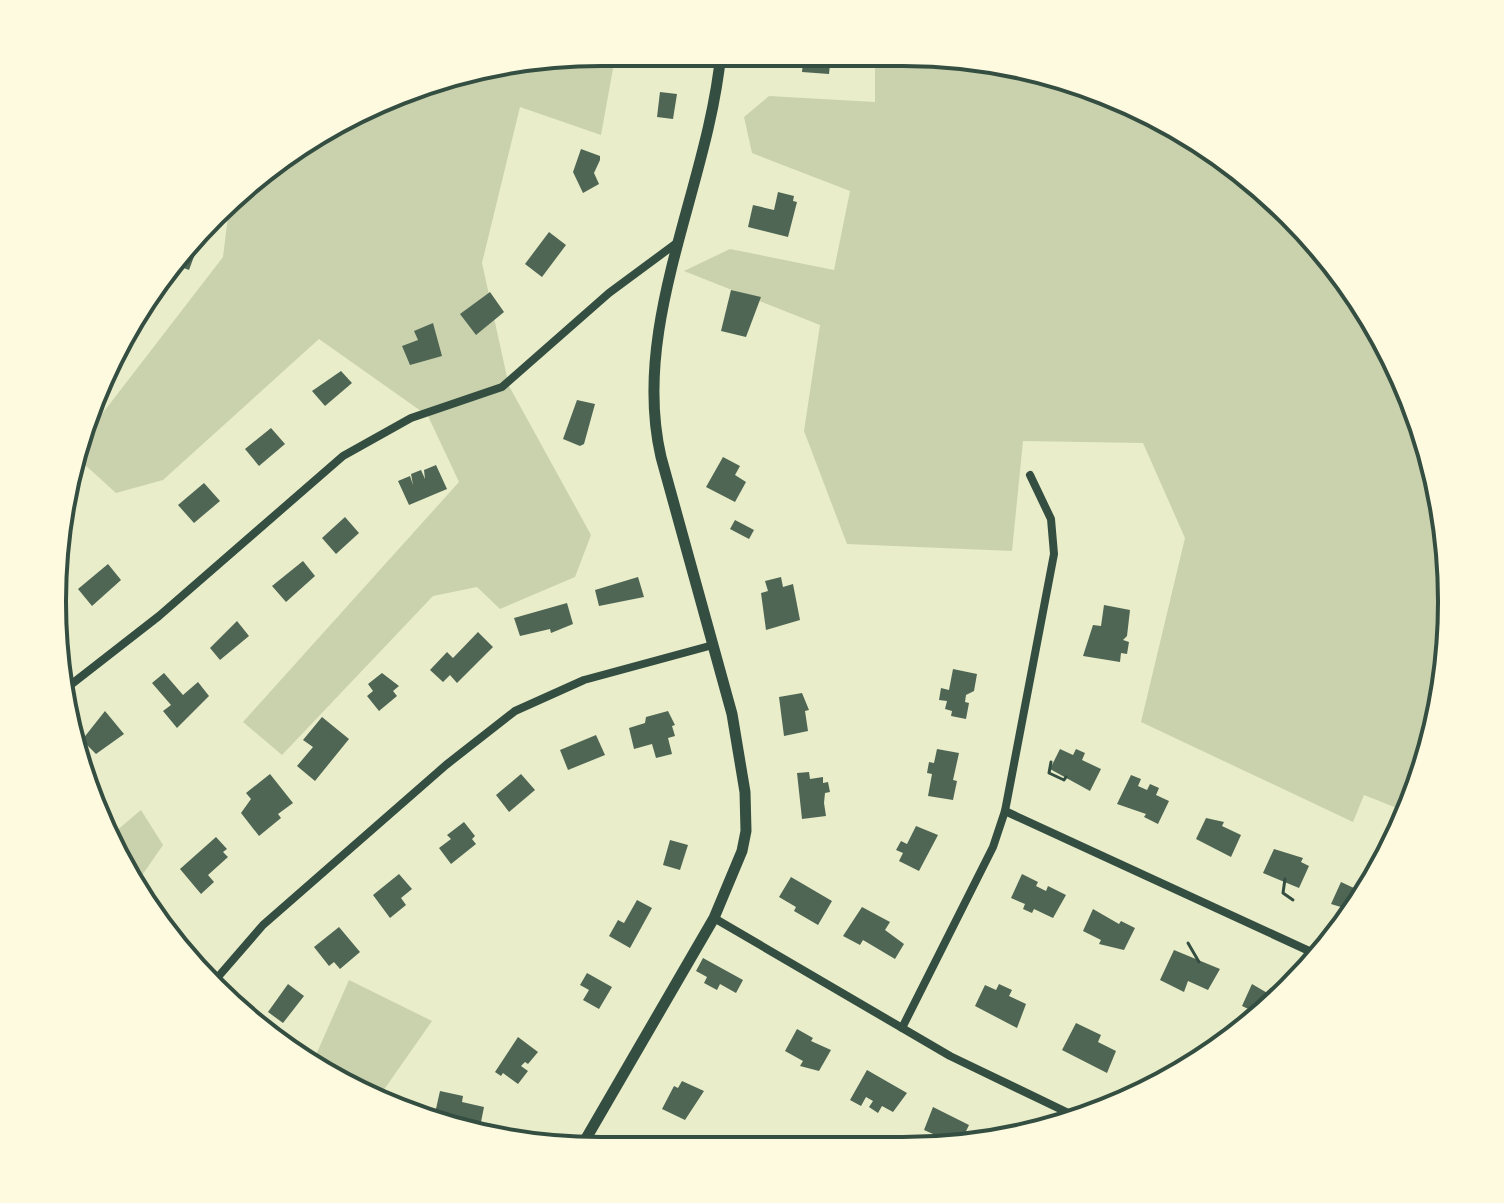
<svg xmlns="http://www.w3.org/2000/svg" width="1504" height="1203" viewBox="0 0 1504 1203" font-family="Manrope,sans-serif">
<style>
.green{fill:#cad2ad}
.building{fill:#4f6655}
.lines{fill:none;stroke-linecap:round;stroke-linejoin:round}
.path{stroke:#344e41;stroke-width:3}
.minor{stroke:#344e41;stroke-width:8}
.tertiary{stroke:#344e41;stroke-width:11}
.rim{fill:none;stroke:#344e41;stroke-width:4}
</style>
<rect width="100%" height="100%" fill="#e9edc9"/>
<g class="green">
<polygon points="601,52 616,52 601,135 520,107 482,263 509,386 591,535 575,577 500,609 477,587 433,596 282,755 243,722 459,482 428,416 319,339 163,480 116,493 73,454 75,449 223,257 230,200 327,125 460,71"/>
<polygon points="875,53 938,53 1080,81 1178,126 1264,188 1379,327 1423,425 1447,530 1451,638 1433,744 1407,812 1364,795 1353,822 1141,722 1185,538 1143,443 1023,441 1012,551 847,544 804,431 820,325 684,271 730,249 834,270 850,191 752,153 744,117 769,96 875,102"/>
<polygon points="141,810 163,845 134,887 109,837"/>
<polygon points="349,980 432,1021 376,1101 312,1064"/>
</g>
<g class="building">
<polygon points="804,53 831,55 829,74 802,72"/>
<polygon points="660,92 677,94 673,119 657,117"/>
<polygon points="581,149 600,156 600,160 594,173 599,184 583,193 573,172"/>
<polygon points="778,192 794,196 793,201 797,202 788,237 748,227 753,205 774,210"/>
<polygon points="549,232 566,245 542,277 525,264"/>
<polygon points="198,233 202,235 189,270 173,264"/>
<polygon points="731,290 761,297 746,337 721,331"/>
<polygon points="490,292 504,312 476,335 460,314"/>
<polygon points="433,323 442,356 410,365 402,346 418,340 414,331"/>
<polygon points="341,371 352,383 325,406 312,391"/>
<polygon points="577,400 595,404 584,444 580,446 563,439"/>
<polygon points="271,428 285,444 259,466 245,449"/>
<polygon points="723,457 740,466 735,475 746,482 735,502 706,487"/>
<polygon points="436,465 447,489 409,505 398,481 410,476 413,485 411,474 421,470 425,479 424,470"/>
<polygon points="204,483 220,501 194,523 178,505"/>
<polygon points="345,517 359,533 336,554 322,538"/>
<polygon points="735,520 754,530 749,539 730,529"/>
<polygon points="303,561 315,576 286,602 272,586"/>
<polygon points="108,564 121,580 92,606 78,589"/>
<polygon points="638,577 644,597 599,606 595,590"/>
<polygon points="781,577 783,587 793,584 800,620 766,630 761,593 768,591 765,581"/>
<polygon points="567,603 573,624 551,633 550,629 520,636 514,618"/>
<polygon points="1104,605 1130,610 1127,636 1123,640 1129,642 1127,654 1121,653 1120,662 1083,656 1093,625 1101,626"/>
<polygon points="237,621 249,636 220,660 210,648"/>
<polygon points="478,632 493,647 457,683 450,675 443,682 430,670 447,652 453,658"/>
<polygon points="953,669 977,674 974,691 966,695 965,702 969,703 966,719 951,716 952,711 945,709 947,701 939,700 941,688 949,690"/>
<polygon points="164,673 183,695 198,682 209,696 177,728 163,711 171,705 152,683"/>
<polygon points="382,673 399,686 393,691 397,696 379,711 367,696 373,691 368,684"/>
<polygon points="802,693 809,710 805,711 808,731 784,736 779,697"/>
<polygon points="105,711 124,734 96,754 82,740"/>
<polygon points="668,711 675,725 672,726 675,736 668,738 672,754 656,758 652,744 634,749 629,728 645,723 646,717"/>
<polygon points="322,717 349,739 315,781 297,766 313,747 303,740"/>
<polygon points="596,735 605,755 568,770 560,750"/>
<polygon points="937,749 959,753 953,780 957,781 953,800 928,796 932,774 927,773 929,762 934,763"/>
<polygon points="1060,749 1073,755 1076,749 1085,753 1082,760 1101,769 1090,791 1050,769"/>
<polygon points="809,772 810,779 823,777 823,783 828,782 830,792 825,793 824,803 826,816 802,819 797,773"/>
<polygon points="270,774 293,803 278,814 281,818 259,836 241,813 251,799 246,793"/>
<polygon points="521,774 535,790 509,812 496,795"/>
<polygon points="1131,775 1141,779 1138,786 1147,790 1150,784 1159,788 1156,795 1169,801 1158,824 1144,817 1146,814 1117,804"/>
<polygon points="1206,818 1224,822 1222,826 1241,835 1231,857 1196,839"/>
<polygon points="464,822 475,836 472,839 476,844 451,864 439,848 451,839 447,835"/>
<polygon points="916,826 938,835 919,871 899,861 903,853 896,850 901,841 907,844"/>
<polygon points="216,837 227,849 223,852 228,857 208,875 214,882 201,894 180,869"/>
<polygon points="670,840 688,845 680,870 663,865"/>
<polygon points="1274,849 1303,858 1301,862 1309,866 1299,888 1263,873"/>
<polygon points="399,874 412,889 401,898 406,905 390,918 373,895"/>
<polygon points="1022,874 1038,882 1036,886 1046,891 1048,886 1066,895 1053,918 1034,909 1032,913 1023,909 1025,904 1011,898"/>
<polygon points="791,877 832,901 818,925 794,911 796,907 779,897"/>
<polygon points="1341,882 1356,889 1358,884 1367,889 1354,911 1331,904"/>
<polygon points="637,900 652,908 630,948 609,936 618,920 624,923"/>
<polygon points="862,907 890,922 885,930 904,944 895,959 863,940 860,945 843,936"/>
<polygon points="154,908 170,919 164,929 151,912"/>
<polygon points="1093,909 1119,924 1121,921 1135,928 1124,950 1099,944 1101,940 1083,931"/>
<polygon points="339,927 360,952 340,969 334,962 329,966 314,947"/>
<polygon points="1174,950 1220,969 1208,990 1188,981 1184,992 1160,980"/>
<polygon points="703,958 743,980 736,993 720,984 717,990 704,983 707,977 696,971"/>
<polygon points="587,973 612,987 599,1009 583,1000 589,990 580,985"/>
<polygon points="288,984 304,996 283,1023 268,1012"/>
<polygon points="999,984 1012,990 1009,996 1026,1004 1017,1028 975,1006 985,985 996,990"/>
<polygon points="1252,984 1279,1000 1263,1016 1242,1006"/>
<polygon points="1076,1023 1101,1035 1098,1042 1116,1051 1107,1073 1062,1050"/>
<polygon points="797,1029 813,1038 811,1041 831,1050 819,1071 800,1066 803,1061 785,1051"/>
<polygon points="518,1037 538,1052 528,1064 525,1062 521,1066 528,1071 518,1084 503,1073 501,1076 495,1072"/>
<polygon points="867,1070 907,1093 893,1112 882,1106 878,1113 869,1107 873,1101 866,1097 861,1106 850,1100"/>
<polygon points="682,1081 704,1091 685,1120 662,1109 674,1086 678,1088"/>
<polygon points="440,1091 463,1096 462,1102 484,1107 481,1122 459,1117 457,1129 433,1122"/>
<polygon points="933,1107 969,1125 959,1146 951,1143 950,1147 940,1142 942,1138 924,1130"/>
</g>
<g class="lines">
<g class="path">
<polyline points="1051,762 1049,773 1064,780 1066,777"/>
<polyline points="1285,879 1283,893 1293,900"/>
<polyline points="1353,913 1353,911"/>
<polyline points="1331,923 1339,927 1347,922"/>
<polyline points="1188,943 1199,962"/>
</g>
<g class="minor">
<polyline points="64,690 159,616 343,456 411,418 502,387 609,293 678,242"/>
<polyline points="1005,811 1320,956"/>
<polyline points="714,918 950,1056 1083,1120"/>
<polyline points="211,985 263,925 446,765 515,711 584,680 713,645"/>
<polyline points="902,1028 993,847 1005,811 1054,554 1051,519 1030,475"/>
</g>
<path class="tertiary" d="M584,1142L714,918L742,851L746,831L745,792L732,714L661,457C630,324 709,185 721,52"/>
</g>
<path d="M0 0H1504V1203H0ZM601 66H903A535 535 0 0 1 1438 601V602A535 535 0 0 1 903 1137H601A535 535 0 0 1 66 602V601A535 535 0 0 1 601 66Z" fill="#fefae0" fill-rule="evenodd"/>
<path class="rim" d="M601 66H903A535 535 0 0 1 1438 601V602A535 535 0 0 1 903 1137H601A535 535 0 0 1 66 602V601A535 535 0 0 1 601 66Z"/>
</svg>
